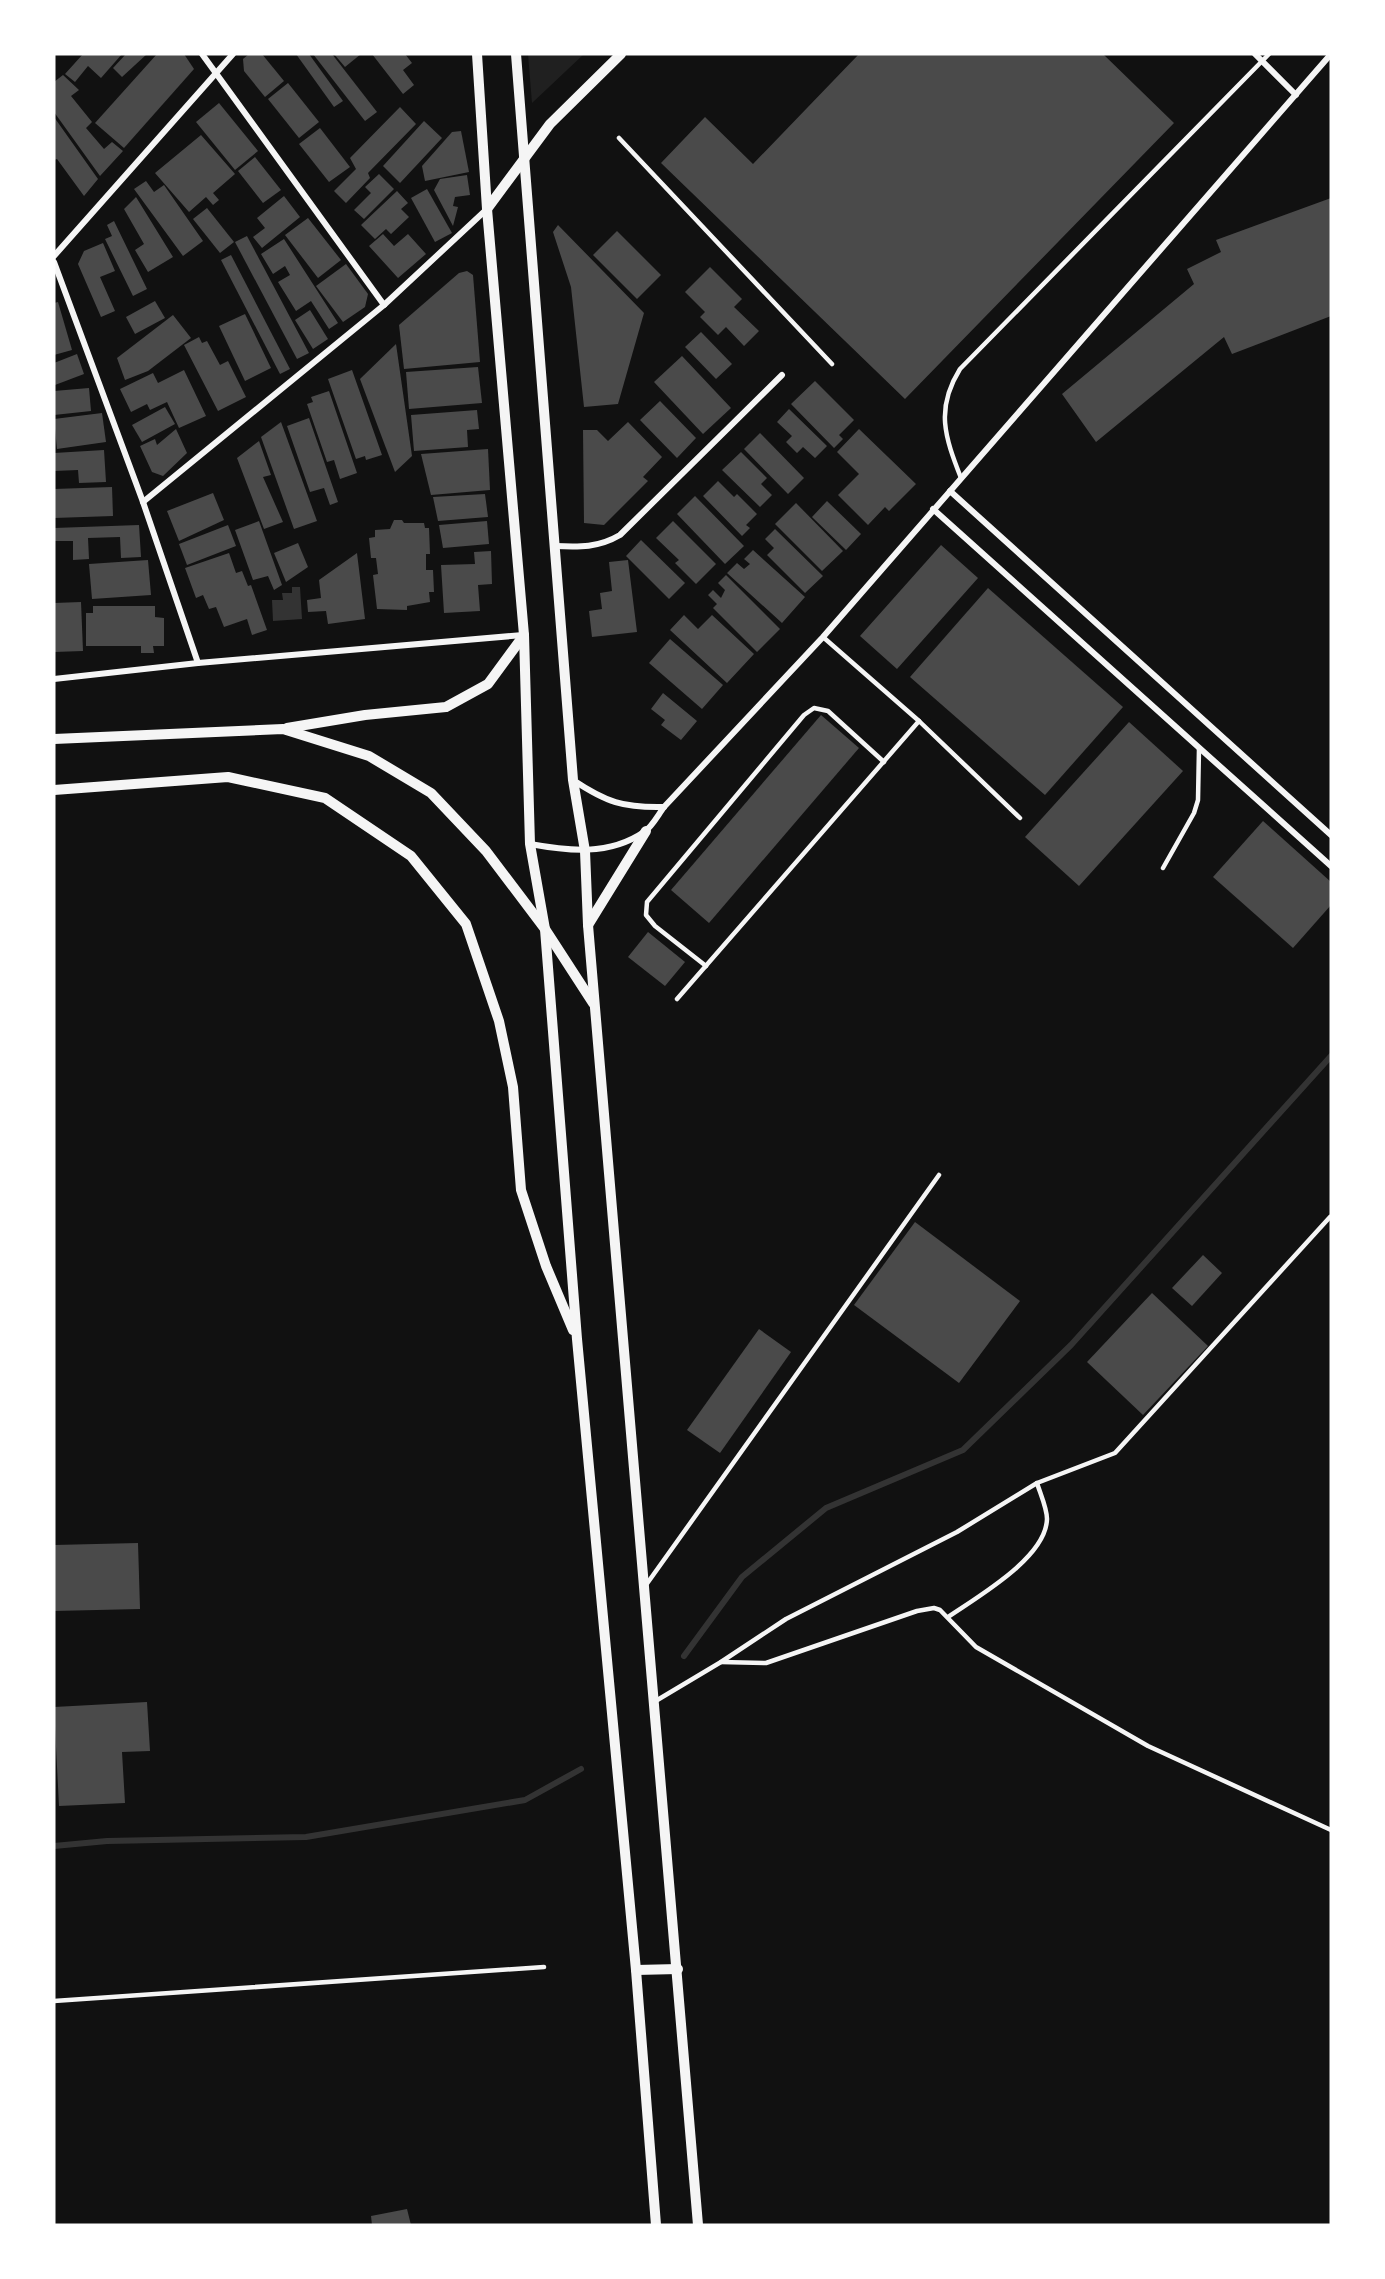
<svg xmlns="http://www.w3.org/2000/svg" width="1385" height="2279" viewBox="0 0 1385 2279" font-family="'Source Sans 3',sans-serif">
<style>
.green{fill:#202020}
.water{fill:#333}
.lines{fill:none;stroke-linecap:round;stroke-linejoin:round}
.stream{stroke:#333;stroke-width:6}
.building{fill:#4a4a4a}
.service{stroke:#f5f5f5;stroke-width:4.5}
.minor{stroke:#f5f5f5;stroke-width:6}
.tertiary{stroke:#f5f5f5;stroke-width:10}
</style>
<rect width="100%" height="100%" fill="#111"/>
<polygon class="green" points="528,54 584,54 532,103"/>
<polygon class="water" points="292,587 300,587 302,619 273,621 272,600 283,600 282,593 292,593"/>
<g class="lines">
<g class="stream">
<polyline points="684,1656 742,1577 826,1508 963,1450 1071,1345 1331,1056"/>
<polyline points="54,1846 107,1841 306,1837 525,1800 581,1769"/>
</g>
</g>
<g class="building">
<polygon points="83,54 122,54 101,78 88,66 75,82 65,74"/>
<polygon points="126,54 147,54 122,77 113,68"/>
<polygon points="157,54 184,54 194,69 124,148 95,123"/>
<polygon points="249,54 262,54 284,81 265,97 244,71 243,59"/>
<polygon points="296,54 309,54 343,101 334,107"/>
<polygon points="313,54 332,54 377,112 365,121"/>
<polygon points="334,54 361,54 345,67"/>
<polygon points="372,54 405,54 412,63 403,70 414,85 403,94"/>
<polygon points="859,54 1103,54 1174,123 905,399 661,163 705,117 753,164"/>
<polygon points="63,75 79,90 71,96 92,122 86,128 104,149 112,142 123,151 100,176 54,112 54,82"/>
<polygon points="288,83 319,122 299,138 268,99"/>
<polygon points="219,103 258,151 235,170 196,122"/>
<polygon points="400,107 416,124 368,173 370,178 346,203 334,191 356,169 350,158"/>
<polygon points="54,117 98,179 84,196 57,159 54,160"/>
<polygon points="424,121 442,138 400,183 383,166"/>
<polygon points="320,128 350,167 329,182 299,144"/>
<polygon points="461,131 469,172 425,181 422,166 452,132"/>
<polygon points="201,135 235,174 213,193 219,200 213,205 206,197 189,212 155,173"/>
<polygon points="255,157 281,190 263,203 238,171"/>
<polygon points="379,174 394,189 364,219 354,210 371,193 365,187"/>
<polygon points="467,175 470,195 455,197 453,206 458,207 453,226 434,190 440,179"/>
<polygon points="146,181 154,192 164,185 203,241 183,256 134,189"/>
<polygon points="427,189 452,233 435,242 411,198"/>
<polygon points="397,191 408,203 401,209 409,217 391,234 386,229 375,239 361,225"/>
<polygon points="284,196 300,217 262,248 253,237 265,228 257,218"/>
<polygon points="136,197 173,257 148,272 135,250 144,244 124,209"/>
<polygon points="1331,198 1331,316 1232,354 1224,337 1096,442 1062,394 1194,284 1187,269 1221,252 1216,240"/>
<polygon points="207,208 234,242 220,253 193,219"/>
<polygon points="308,218 341,260 318,278 285,235"/>
<polygon points="114,221 147,289 133,296 105,239 112,236 107,225"/>
<polygon points="558,225 644,313 618,404 584,407 571,287 553,232"/>
<polygon points="617,231 661,275 637,299 593,255"/>
<polygon points="383,234 394,246 408,234 426,254 398,278 369,246"/>
<polygon points="247,236 309,353 297,359 235,242"/>
<polygon points="284,239 338,323 329,329 311,301 296,311 278,282 290,275 285,266 273,274 261,254"/>
<polygon points="103,243 115,271 100,277 115,311 101,317 78,264 84,251"/>
<polygon points="231,255 290,369 280,374 221,260"/>
<polygon points="346,264 368,294 365,307 343,322 316,286"/>
<polygon points="710,267 742,299 734,307 759,331 744,346 726,327 718,335 700,317 705,312 685,292"/>
<polygon points="467,271 473,275 480,362 404,369 399,325 459,273"/>
<polygon points="155,301 165,318 135,334 126,317"/>
<polygon points="58,302 72,350 54,355 54,303"/>
<polygon points="310,310 328,339 313,349 295,320"/>
<polygon points="245,314 271,368 245,381 219,326"/>
<polygon points="173,315 191,338 148,371 125,380 117,358"/>
<polygon points="701,332 732,364 716,379 685,347"/>
<polygon points="199,337 202,343 207,341 220,365 228,361 246,397 218,411 184,345"/>
<polygon points="396,344 412,456 395,472 360,379"/>
<polygon points="77,354 84,374 55,385 54,363"/>
<polygon points="682,356 731,408 703,434 654,382"/>
<polygon points="478,367 482,403 409,409 406,372"/>
<polygon points="184,370 206,416 179,428 167,402 150,410 147,404 131,412 120,389 153,373 158,383"/>
<polygon points="352,370 382,455 366,460 365,456 356,459 328,379"/>
<polygon points="815,381 854,420 839,435 843,439 834,448 791,404"/>
<polygon points="89,388 91,411 54,415 54,391"/>
<polygon points="329,391 357,473 340,479 334,460 327,462 307,404 313,402 311,397"/>
<polygon points="660,401 696,438 677,458 640,420"/>
<polygon points="165,407 175,424 142,442 132,425"/>
<polygon points="789,409 827,446 815,458 803,447 797,453 786,442 792,436 777,422"/>
<polygon points="477,410 479,429 467,430 468,447 414,451 411,415"/>
<polygon points="102,413 106,442 57,449 54,419"/>
<polygon points="309,418 338,502 330,505 324,488 310,492 287,426"/>
<polygon points="281,422 317,521 294,529 261,437"/>
<polygon points="628,422 662,457 643,477 648,481 604,525 584,523 583,430 597,430 608,441"/>
<polygon points="176,429 187,453 163,476 152,472 140,446 155,439 157,445"/>
<polygon points="859,429 916,484 889,511 885,507 868,525 838,495 859,474 837,452"/>
<polygon points="760,433 804,478 788,494 744,449"/>
<polygon points="259,441 271,475 263,477 283,522 264,529 237,458"/>
<polygon points="488,449 490,490 431,495 421,454"/>
<polygon points="104,450 106,482 79,483 78,470 54,471 54,453"/>
<polygon points="741,452 767,478 761,484 772,495 760,507 722,470"/>
<polygon points="718,481 734,497 737,494 757,514 746,525 750,528 742,536 703,496"/>
<polygon points="112,487 113,516 54,518 54,489"/>
<polygon points="213,493 224,520 179,541 167,511"/>
<polygon points="485,494 488,517 438,521 433,497"/>
<polygon points="695,496 744,546 725,564 677,514"/>
<polygon points="827,501 861,534 846,550 812,517"/>
<polygon points="796,503 843,551 822,571 775,524"/>
<polygon points="394,520 402,520 404,523 424,523 425,528 429,528 430,554 426,554 426,570 433,570 434,592 429,592 430,602 407,606 407,610 377,609 373,575 378,574 376,558 371,558 369,538 375,537 375,530 390,529"/>
<polygon points="259,521 282,585 274,590 268,576 253,580 235,530"/>
<polygon points="487,521 489,544 443,548 439,525"/>
<polygon points="673,521 716,564 696,584 675,563 679,560 656,538"/>
<polygon points="139,525 141,557 121,558 120,537 88,538 89,559 73,560 73,541 54,541 54,528"/>
<polygon points="228,525 236,546 187,565 179,544"/>
<polygon points="775,529 823,576 805,593 767,555 774,548 765,539"/>
<polygon points="641,540 685,583 669,599 626,556"/>
<polygon points="298,543 308,567 286,582 274,553"/>
<polygon points="941,545 978,578 897,669 860,636"/>
<polygon points="753,550 805,597 782,623 727,573 737,563 744,569 750,564 744,559"/>
<polygon points="491,551 492,584 478,585 480,611 444,613 441,565 475,564 474,552"/>
<polygon points="229,553 236,573 242,571 248,586 251,585 267,630 252,635 247,619 224,627 216,607 209,609 203,595 196,598 185,568"/>
<polygon points="357,553 365,619 328,624 326,611 308,612 307,600 321,598 319,580"/>
<polygon points="148,560 151,595 92,599 89,564"/>
<polygon points="628,560 637,632 592,637 589,611 602,609 600,593 612,591 609,562"/>
<polygon points="726,575 780,629 757,652 713,608 717,604 708,595 713,590 721,598 725,590 718,583"/>
<polygon points="988,588 1123,707 1045,795 910,677"/>
<polygon points="81,602 83,651 54,652 54,603"/>
<polygon points="93,606 155,606 155,617 164,618 164,646 153,646 154,653 141,653 141,646 86,646 86,613 93,613"/>
<polygon points="684,615 698,629 712,615 754,654 727,683 670,630"/>
<polygon points="670,639 723,685 702,709 649,663"/>
<polygon points="663,693 697,721 681,740 661,725 665,720 651,709"/>
<polygon points="821,715 859,748 709,923 671,890"/>
<polygon points="1129,722 1183,771 1079,886 1025,837"/>
<polygon points="1263,821 1331,882 1331,905 1293,948 1213,877"/>
<polygon points="648,932 685,962 665,986 628,957"/>
<polygon points="915,1222 1020,1301 959,1383 854,1305"/>
<polygon points="1203,1255 1222,1273 1192,1306 1172,1288"/>
<polygon points="1152,1293 1208,1346 1143,1415 1087,1362"/>
<polygon points="759,1329 791,1352 720,1453 687,1430"/>
<polygon points="138,1543 140,1609 54,1611 54,1545"/>
<polygon points="147,1702 150,1751 122,1752 125,1803 59,1806 54,1707"/>
<polygon points="407,2209 411,2225 372,2225 371,2216"/>
</g>
<g class="lines">
<g class="service">
<polyline points="619,138 832,364"/>
<path d="M961,478C945,437 935,409 960,369L1269,54"/>
<polyline points="823,637 919,721 1020,818"/>
<polyline points="1163,868 1194,813 1198,800 1199,748"/>
<polyline points="706,966 655,926 646,915 647,902 804,715 814,708 828,711 884,762"/>
<polyline points="677,999 919,721"/>
<polyline points="646,1585 939,1175"/>
<path d="M948,1617C977,1597 1046,1558 1047,1519C1047,1508 1040,1493 1037,1483"/>
<polyline points="721,1662 766,1663 917,1611 934,1608 940,1610 976,1647 1148,1746 1331,1830"/>
<polyline points="654,1702 721,1662 786,1619 957,1532 1037,1483 1115,1453 1330,1217"/>
<polyline points="54,2001 544,1967"/>
</g>
<g class="minor">
<polyline points="202,54 384,305"/>
<polyline points="1255,54 1296,95"/>
<polyline points="54,256 233,54"/>
<polyline points="54,262 143,502 198,663"/>
<polyline points="950,491 1331,835"/>
<polyline points="143,502 384,305 487,209"/>
<polyline points="933,509 1331,866"/>
<path d="M554,546C579,547 598,548 620,535L782,375"/>
<polyline points="54,679 198,663 523,635"/>
<path d="M573,780C606,802 623,808 664,807"/>
<path d="M530,844C568,851 609,856 644,832C652,827 658,815 664,807L823,637L1331,54"/>
</g>
<g class="tertiary">
<polyline points="477,54 487,209 524,635 530,844 545,929 577,1339 636,1970 656,2225"/>
<polyline points="516,54 573,780 585,851 588,925 698,2225"/>
<polyline points="487,209 550,124 621,54"/>
<polyline points="287,728 365,715 446,707 488,684 524,635"/>
<polyline points="54,739 283,729 369,756 431,793 486,851 545,929 593,1003"/>
<polyline points="54,790 228,777 325,798 411,856 466,924 499,1021 513,1087 521,1190 546,1266 573,1330"/>
<polyline points="588,925 646,831"/>
<polyline points="636,1970 678,1969"/>
</g>
</g>
<rect width="1385" height="2279" fill="none" stroke="#ffffff" stroke-width="111"/>
</svg>
